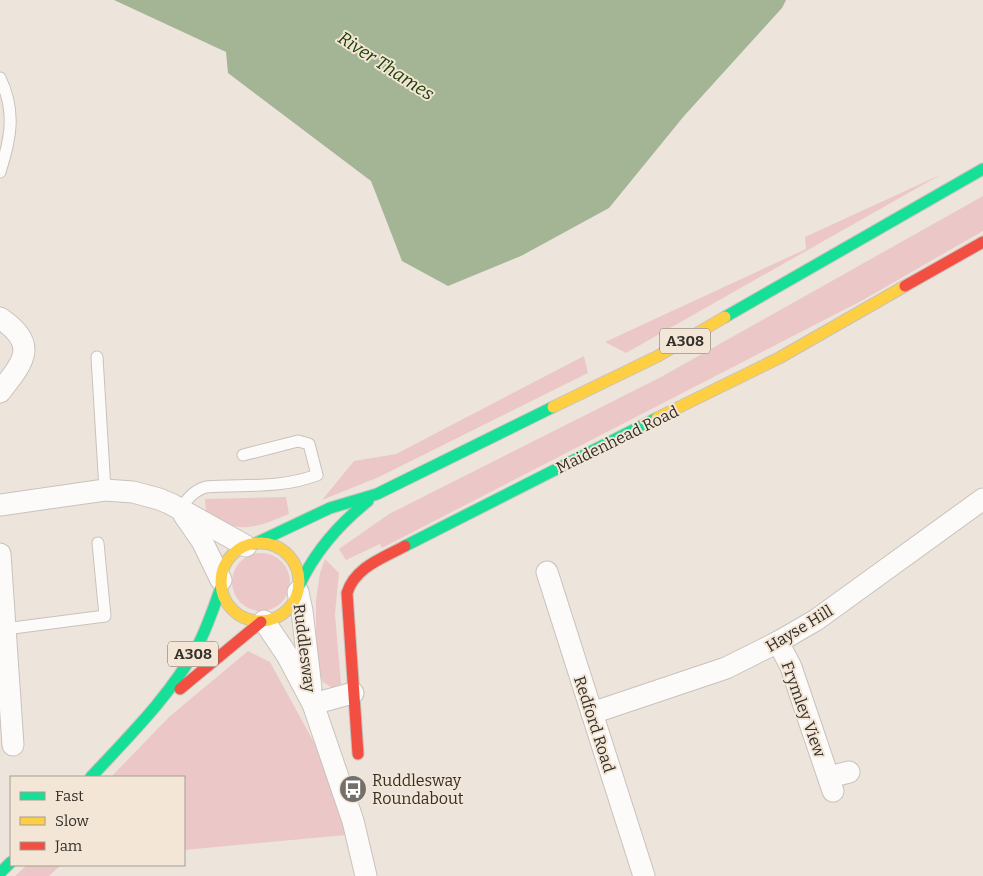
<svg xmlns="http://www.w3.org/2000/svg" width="983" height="876" viewBox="0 0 983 876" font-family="Bitter,serif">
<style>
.green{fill:#ebc8c7}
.water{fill:#a3b595}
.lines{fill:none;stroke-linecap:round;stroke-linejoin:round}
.lane-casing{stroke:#c8c2bc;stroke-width:13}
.street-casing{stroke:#c8c2bc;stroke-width:23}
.fast-casing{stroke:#c8c2bc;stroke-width:13}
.slow-casing{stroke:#c8c2bc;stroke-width:13}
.jam-casing{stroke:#c8c2bc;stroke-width:13}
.lane{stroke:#fcfbfa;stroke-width:11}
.street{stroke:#fcfbfa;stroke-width:21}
.fast{stroke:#16e098;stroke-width:11}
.slow{stroke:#ffcf43;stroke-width:11}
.jam{stroke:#f24e42;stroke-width:11}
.labels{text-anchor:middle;stroke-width:4;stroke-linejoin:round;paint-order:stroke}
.shield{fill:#f3e6d6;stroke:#6d665d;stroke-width:1}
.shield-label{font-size:15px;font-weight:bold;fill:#332f29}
.street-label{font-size:16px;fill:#332f29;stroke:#f3e6d6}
.poi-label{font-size:16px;fill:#332f29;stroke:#f3e6d6;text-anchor:start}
.water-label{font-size:18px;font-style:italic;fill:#1a4102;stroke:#f3e6d6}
</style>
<rect width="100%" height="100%" fill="#ede5dc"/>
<g class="green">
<polygon points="942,174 626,353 605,342 806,249 805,237"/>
<polygon points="983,196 983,231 863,300 382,548 380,544 346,560 339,549 389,514 661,377"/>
<polygon points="584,356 588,373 379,477 322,500 354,461 396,454"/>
<path d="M286,497L289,514C274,520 255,529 239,527C227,526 216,518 206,512L205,499Z"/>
<circle cx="261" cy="582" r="29"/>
<polygon points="325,559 339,573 335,614 341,684 332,688 323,682 316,668 316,600 320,573"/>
<polygon points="248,651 270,662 334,779 346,835 184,850 184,777 111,777 169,717"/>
<polygon points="27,865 61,865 49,876 15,876"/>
</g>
<polygon class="water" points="114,0 786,0 782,8 684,116 609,208 521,256 448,286 402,261 371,181 228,73 226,52"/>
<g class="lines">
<g class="lane-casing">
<g id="lane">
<path d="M0,78C16,111 11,138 0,172"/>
<polyline points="97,357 105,490"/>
<path d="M180,510C187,499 193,491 206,487C245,484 279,489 317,475L309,444L298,441L243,455"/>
<polyline points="5,629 105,616 98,543"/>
</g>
</g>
<g class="street-casing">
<g id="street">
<path d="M0,318C39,345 24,361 0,392"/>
<polyline points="0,505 105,490 133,492 159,499 171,504 246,546"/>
<polyline points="184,515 202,541 221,580"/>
<polyline points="0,554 13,745"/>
<polyline points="547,572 644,876"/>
<polyline points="298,592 302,611 311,688"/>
<polyline points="264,621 287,655 313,704 353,821 366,876"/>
<polyline points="778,642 791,667 833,791"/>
<polyline points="313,704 353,693"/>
<polyline points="592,713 726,668 778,642 816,620 983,499"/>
<polyline points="829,777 849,772"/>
</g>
</g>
<g class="fast-casing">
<g id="fast">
<polyline points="725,317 983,169"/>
<polyline points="254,544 330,508 377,494 553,407"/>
<polyline points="405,546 657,418"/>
<path d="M299,586C315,551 338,525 368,501"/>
<path d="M91,777C129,736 170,696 197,647C207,628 214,607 221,587"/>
<polyline points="0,873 11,862"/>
</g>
</g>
<g class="slow-casing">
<g id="slow">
<polyline points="553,407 658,356 725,317"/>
<polyline points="657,418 779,358 905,286"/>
<circle cx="260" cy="582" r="39"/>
</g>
</g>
<g class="jam-casing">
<g id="jam">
<polyline points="905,286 983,242"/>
<polyline points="180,689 261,622"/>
<path d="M358,754L347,593C355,567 383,558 405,546"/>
</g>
</g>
<use href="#lane" class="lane"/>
<use href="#street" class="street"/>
<use href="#fast" class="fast"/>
<use href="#slow" class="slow"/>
<use href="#jam" class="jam"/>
</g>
<defs>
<g id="bus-disc" transform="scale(1.4375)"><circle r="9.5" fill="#746f68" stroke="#f3e6d6"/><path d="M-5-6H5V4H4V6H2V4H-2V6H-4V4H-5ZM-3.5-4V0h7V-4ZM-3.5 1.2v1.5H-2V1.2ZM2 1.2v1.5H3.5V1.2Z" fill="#fff"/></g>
</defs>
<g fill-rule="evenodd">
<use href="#bus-disc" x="353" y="789"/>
</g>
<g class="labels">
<g class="shield">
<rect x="660" y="328.5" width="50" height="25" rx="4"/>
<rect x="168" y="641.5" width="50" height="25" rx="4"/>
</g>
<g class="shield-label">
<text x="685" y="346">A308</text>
<text x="193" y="659">A308</text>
</g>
<g class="street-label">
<text transform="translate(617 439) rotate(-26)" y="6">Maidenhead Road</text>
<text transform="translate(799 628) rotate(-31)" y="6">Hayse Hill</text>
<text transform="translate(305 648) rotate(83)" y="6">Ruddlesway</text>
<text transform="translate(804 709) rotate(70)" y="6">Frymley View</text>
<text transform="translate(595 724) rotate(72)" y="6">Redford Road</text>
</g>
<g class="poi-label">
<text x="372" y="786">Ruddlesway<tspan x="372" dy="18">Roundabout</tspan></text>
</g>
<g class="water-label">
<text transform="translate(386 66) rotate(33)" y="6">River Thames</text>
</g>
</g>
<rect x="10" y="776" width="175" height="90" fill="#f3e6d6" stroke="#a69d91"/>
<rect x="20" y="792" width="25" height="8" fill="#16e098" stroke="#a69d91"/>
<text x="55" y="801" font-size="15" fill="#332f29">Fast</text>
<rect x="20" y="817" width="25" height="8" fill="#ffcf43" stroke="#a69d91"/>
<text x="55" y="826" font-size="15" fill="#332f29">Slow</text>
<rect x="20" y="842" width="25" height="8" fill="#f24e42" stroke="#a69d91"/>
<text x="55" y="851" font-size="15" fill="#332f29">Jam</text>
</svg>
